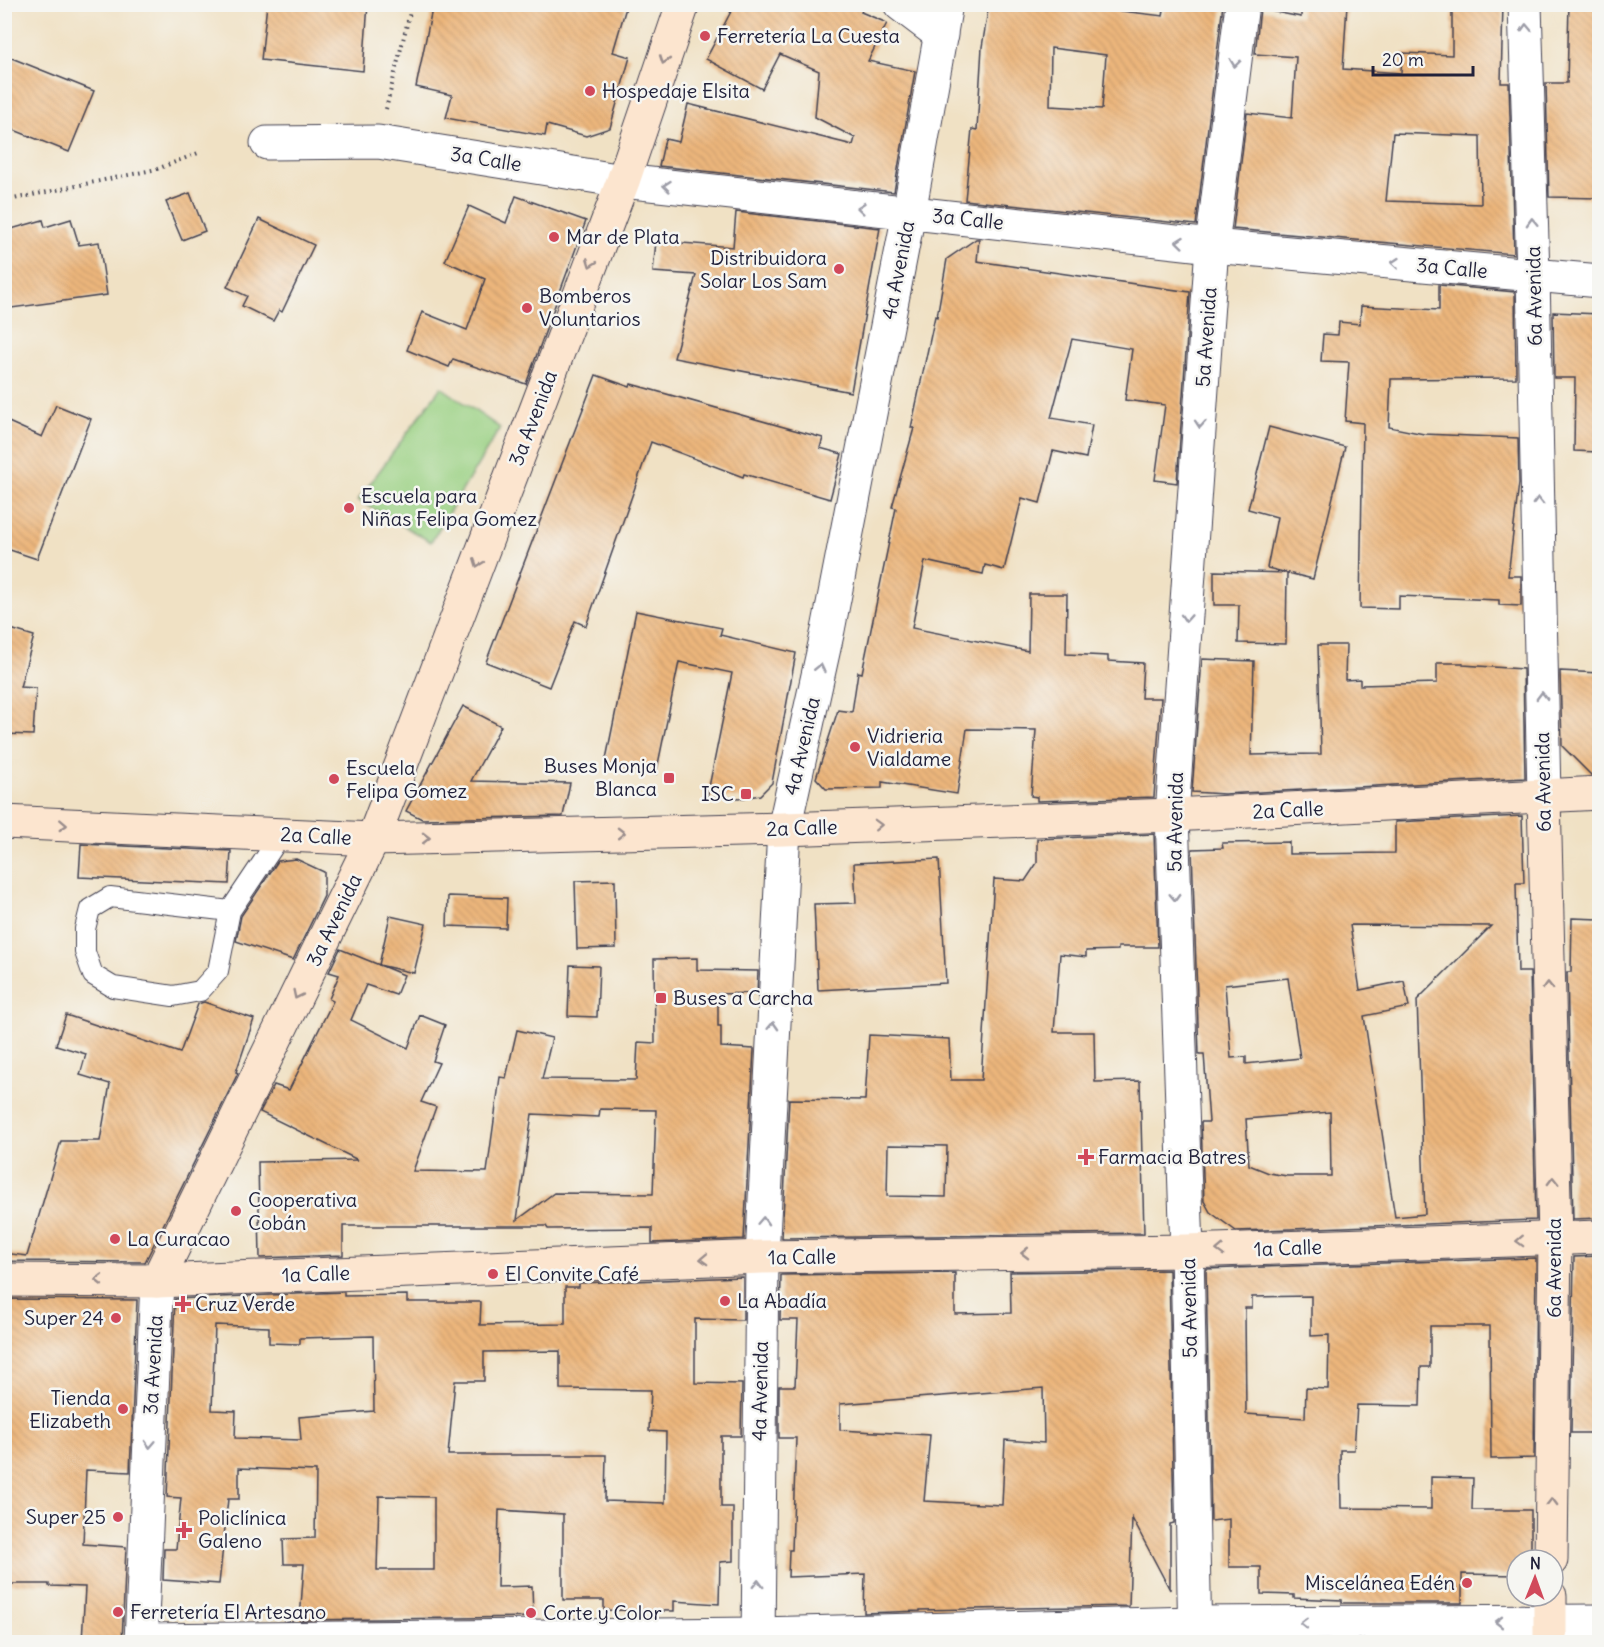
<svg xmlns="http://www.w3.org/2000/svg" width="1604" height="1647" viewBox="0 0 1604 1647" font-family="Delius,sans-serif">
<style>
.pitch{fill:#9ad082;stroke:#5e795e;stroke-width:1.5}
.building{fill:url(#building-back-hatch);fill-rule:evenodd}
.lines{fill:none;stroke-linecap:round;stroke-linejoin:round}
.lane-casing{stroke:#413f50;stroke-width:22}
.street-casing{stroke:#413f50;stroke-width:35}
.secondary-casing{stroke:#413f50;stroke-width:35}
.path{stroke:#413f50;stroke-width:4;stroke-dasharray:1.5 4.5;stroke-linecap:butt}
.lane{stroke:#fff;stroke-width:20}
.street{stroke:#fff;stroke-width:33}
.secondary{stroke:#fce5cf;stroke-width:33}
.oneway{stroke:#9c9ca7}
.oneway2{stroke:#9a8d8c}
.poi-dot{fill:#d1495b;stroke:#f6f6f2;stroke-width:2}
.labels{text-anchor:middle;stroke-width:5;stroke-linejoin:round;paint-order:stroke}
.poi-label{font-size:20px;fill:#22223b;stroke:#f6f6f2;text-anchor:start}
.street-label{font-size:20px;fill:#22223b;stroke:#f6f6f2}
</style>
<defs>
<pattern id="building-back-hatch" width="6" height="6" patternUnits="userSpaceOnUse" patternTransform="scale(1.5)"><rect width="6" height="6" fill="#ecb67c"/><path d="M-1 5l2 2M0 0l6 6M5-1l2 2" fill="none" stroke="#ca9c6c"/></pattern>
</defs>
<rect width="100%" height="100%" fill="#f6f6f2"/>
<filter id="ink" filterUnits="userSpaceOnUse"><feTurbulence type="fractalNoise" baseFrequency=".0167" numOctaves="2"/><feDisplacementMap in="SourceGraphic" scale="12" xChannelSelector="R" yChannelSelector="G"/><feConvolveMatrix kernelMatrix="1 2 1 2 8 2 1 2 1" color-interpolation-filters="sRGB"/></filter>
<filter id="wash" filterUnits="userSpaceOnUse"><feTurbulence type="fractalNoise" baseFrequency=".008" numOctaves="4" result="noise"/><feDisplacementMap in="SourceGraphic" scale="24" xChannelSelector="R" yChannelSelector="G"/><feGaussianBlur stdDeviation="1.35" result="paint"/><feColorMatrix in="noise" values="0 0 0 0 0 0 0 0 0 0 0 0 0 0 0 0 0 1.4 0 .05"/><feComposite in="paint" operator="in"/></filter>
<g filter="url(#wash)">
<rect width="100%" height="100%" fill="#f0e1c4"/>
<polygon class="pitch" points="441,387 500,428 431,542 358,500"/>
<g id="blocks">
<g class="building">
<polygon points="267,4 368,4 363,71 261,60"/>
<polygon points="433,4 627,4 613,52 630,57 610,128 586,136 547,125 545,136 446,118 452,95 416,87"/>
<polygon points="735,4 865,4 861,12 887,23 868,61 915,71 894,192 659,166 665,139 679,142 688,104 853,145 855,138 815,117 819,71 780,54 762,89 706,59"/>
<path d="M989,4H1105V9L1163,16L1165,4H1223L1196,225L965,200L972,129L977,130L982,47ZM1051,48L1106,55L1102,109L1050,106Z"/>
<path d="M1301,4H1347L1343,69L1401,73L1402,53L1452,55V4H1503L1501,83H1509L1514,254L1233,229L1247,113L1292,118L1296,57L1255,54L1260,9L1301,17ZM1393,133L1480,136L1481,204L1386,201Z"/>
<polygon points="1569,4 1599,4 1599,198 1549,197 1546,83 1567,83"/>
<polygon points="4,55 94,91 69,152 4,126"/>
<polygon points="190,193 205,231 182,240 166,202"/>
<polygon points="516,196 586,221 526,384 453,359 449,367 407,350 422,312 467,330 485,279 445,261 469,206 506,223"/>
<polygon points="736,212 880,228 851,392 674,358 696,275 653,272 656,241 733,247"/>
<polygon points="71,219 79,245 99,242 107,295 4,309 4,231 43,220 45,227"/>
<polygon points="259,219 314,245 282,312 279,310 273,321 242,306 247,296 227,287"/>
<polygon points="976,239 979,239 977,261 1190,292 1177,483 1155,480 1165,405 1125,400 1132,349 1072,339 1051,418 1092,425 1086,458 1053,451 1040,503 1022,498 1004,570 985,565 983,574 925,561 912,628 1028,651 1029,594 1067,594 1066,654 1108,656 1108,661 1143,663 1141,698 1161,698 1154,797 1037,801 1037,797 1031,796 1036,730 967,729 957,794 882,782 882,788 826,789 816,778 838,710 852,712 858,672 862,673 896,508 892,507 914,428 911,428 935,316 937,317 947,259"/>
<polygon points="1439,285 1515,292 1516,378 1391,379 1389,427 1424,434 1518,438 1519,483 1508,576 1521,576 1521,606 1499,605 1499,600 1399,596 1399,609 1360,608 1363,423 1345,421 1349,362 1321,361 1323,334 1338,335 1339,322 1360,324 1361,306 1439,310"/>
<polygon points="1553,312 1599,314 1599,452 1574,451 1575,378 1554,378"/>
<polygon points="596,375 630,387 631,384 823,438 820,448 842,454 830,499 744,474 743,477 651,442 586,626 575,621 549,687 486,662"/>
<polygon points="56,405 91,419 37,559 4,548 4,420 42,437"/>
<polygon points="1269,427 1345,447 1313,579 1267,568 1277,517 1248,509"/>
<polygon points="1214,571 1287,573 1286,644 1238,643 1239,605 1214,605"/>
<polygon points="636,611 722,628 720,635 796,653 772,783 760,795 744,798 707,797 732,673 679,662 656,774 605,764"/>
<polygon points="4,627 34,636 20,687 36,688 33,735 4,734"/>
<polygon points="1318,645 1346,645 1345,680 1360,679 1360,685 1437,683 1437,663 1463,663 1463,665 1523,669 1525,778 1224,794 1192,792 1202,659 1254,661 1251,755 1321,754"/>
<polygon points="1560,671 1599,673 1599,774 1591,775 1562,746"/>
<polygon points="463,706 501,726 471,781 570,783 563,816 422,819 406,811"/>
<path d="M1522,816L1524,883H1516L1518,972H1530L1536,1220L1236,1231L1210,1212L1204,1201L1201,1122H1209L1204,1054H1199L1192,849L1223,848L1222,843L1289,842V854L1395,853V822ZM1350,925L1491,926L1417,1000L1425,1214L1395,1217L1364,1016L1409,1007L1404,981L1360,990ZM1288,978L1300,1058L1246,1064V1057L1231,1058L1225,985ZM1330,1112L1331,1176H1287L1269,1173L1249,1165L1246,1119Z"/>
<path d="M1154,834L1158,947H1118V950L1086,951V957L1060,954L1054,1032H1094L1095,1082L1140,1081L1144,1233L782,1238L789,1099L865,1100L869,1035L949,1039L951,1080H981L994,879L1025,881L1037,863V839ZM888,1145L947,1146L946,1197L887,1196Z"/>
<polygon points="81,844 231,851 229,884 79,877"/>
<polygon points="296,859 324,872 324,896 293,960 236,941 241,916 278,861"/>
<polygon points="939,859 946,983 818,990 814,904 856,903 854,863"/>
<polygon points="615,880 616,948 577,949 575,881"/>
<polygon points="448,896 507,898 506,928 447,926"/>
<polygon points="390,916 426,924 414,973 379,965"/>
<polygon points="1572,918 1599,919 1599,1218 1573,1219 1567,972 1571,972"/>
<path d="M340,949L404,975L396,995L366,985L351,1020L408,1048L420,1015L445,1025L433,1061L439,1063L421,1102L436,1107L413,1171L487,1172L500,1077L506,1078L517,1030L552,1038L542,1079L636,1080L638,1042L655,1043L654,959L697,958V970L758,971L757,993L718,994V1026H721V1047L754,1049L744,1239L652,1243V1228L548,1229L546,1226H343V1255L260,1258L258,1162L358,1160L260,1112L274,1085L289,1090L333,1001L329,999L339,975L329,972ZM600,1109L656,1110L653,1194L554,1193L517,1220L532,1114L599,1117Z"/>
<polygon points="570,965 599,966 597,1017 568,1016"/>
<polygon points="204,1002 254,1019 236,1072 238,1073 145,1262 4,1261 4,1253 27,1256 61,1141 100,1141 110,1084 80,1075 86,1054 56,1045 66,1015 180,1053 198,1004"/>
<polygon points="1599,1256 1599,1433 1571,1433 1574,1257"/>
<path d="M1536,1258L1534,1458L1491,1459L1490,1326H1430V1367H1421L1420,1406L1357,1405L1354,1450H1340L1341,1508L1431,1509V1477L1473,1478L1472,1510H1531V1560H1517V1575L1462,1574V1603H1342V1600L1294,1598V1595L1261,1594V1567H1229V1519L1211,1521L1206,1269ZM1311,1296V1336L1329,1335L1328,1389L1306,1388L1305,1418L1246,1414L1245,1308H1252V1297Z"/>
<path d="M1169,1270L1174,1523L1170,1524V1590L1132,1518L1129,1606L920,1610V1611L864,1613L865,1574L788,1577L789,1550H792L796,1438H779V1386H795L798,1320H780L781,1275L955,1273V1314L1011,1313L1010,1272ZM1043,1388L1044,1443L1005,1440L1002,1505L924,1501L930,1435L840,1430V1404Z"/>
<path d="M743,1277V1320L695,1319V1383L742,1384L741,1436H721V1507H733V1561L720,1562L719,1604L674,1601V1611L604,1610V1600H563V1514L499,1510L497,1587L532,1586L533,1617L300,1620L304,1564H284L283,1539L315,1538L316,1471L239,1468V1499H228L219,1584L163,1580L164,1549H176L181,1498L167,1497L175,1299L344,1292V1296L407,1295V1302H481L480,1325L565,1324V1287H579V1283ZM215,1325L269,1327V1343L300,1344V1338L373,1336L374,1411L299,1417L301,1440L235,1438L236,1411L212,1410ZM560,1351V1389L651,1390L649,1431L666,1432L665,1503L605,1501L606,1455H448L455,1381H484V1352ZM379,1496L434,1497V1570H377Z"/>
<polygon points="4,1299 137,1300 130,1472 86,1470 83,1544 126,1547 122,1642 82,1642 85,1587 49,1586 49,1584 8,1584 7,1531 4,1531"/>
</g>
</g>
</g>
<g filter="url(#ink)">
<use href="#blocks" fill-opacity="0" stroke="#413f50" stroke-width="1.5"/>
<g class="lines">
<g class="lane-casing">
<polyline id="lane" points="230,911 110,897 90,909 85,929 85,952 93,975 113,987 173,996 200,991 218,971 230,911 281,835"/>
</g>
<g class="street-casing">
<g id="street">
<polyline points="900,4 941,35"/>
<polyline points="1525,4 1533,275 1544,797"/>
<polyline points="267,143 378,142 623,181 1212,246 1600,281"/>
<polyline points="141,1640 758,1634 1195,1623 1600,1621"/>
<polyline points="141,1642 157,1281"/>
<polyline points="758,1642 762,1257 784,829 828,630 909,213 946,4"/>
<polyline points="1195,1642 1187,1251 1172,815 1212,246 1242,4"/>
</g>
</g>
<g class="secondary-casing">
<g id="secondary">
<polyline points="1544,797 1555,1239 1551,1560"/>
<polyline points="4,822 373,839 784,829 1172,815 1600,793"/>
<polyline points="4,1280 157,1281 762,1257 1187,1251 1600,1237"/>
<polyline points="157,1281 373,839 623,181 683,4"/>
<polyline points="1550,1642 1550,1596"/>
</g>
</g>
<g class="path">
<polyline points="386,109 412,4"/>
<polyline points="4,201 157,169 201,152"/>
</g>
<use href="#lane" class="lane"/>
<use href="#street" class="street"/>
<use href="#secondary" class="secondary"/>
</g>
<defs><path id="oneway-chevron" d="M-2-3.5L2.5 0L-2 3.5" fill="none" stroke-width="1.6" stroke-linecap="round" stroke-linejoin="round" transform="scale(1.5)"/></defs>
<g class="oneway">
<use href="#oneway-chevron" transform="translate(1526 28) rotate(-92)"/>
<use href="#oneway-chevron" transform="translate(1235 63) rotate(97)"/>
<use href="#oneway-chevron" transform="translate(667 186) rotate(-174)"/>
<use href="#oneway-chevron" transform="translate(861 208) rotate(-174)"/>
<use href="#oneway-chevron" transform="translate(1532 222) rotate(-92)"/>
<use href="#oneway-chevron" transform="translate(1180 242) rotate(-174)"/>
<use href="#oneway-chevron" transform="translate(1395 263) rotate(-175)"/>
<use href="#oneway-chevron" transform="translate(1200 424) rotate(94)"/>
<use href="#oneway-chevron" transform="translate(1538 501) rotate(-91)"/>
<use href="#oneway-chevron" transform="translate(1186 618) rotate(94)"/>
<use href="#oneway-chevron" transform="translate(820 668) rotate(-77)"/>
<use href="#oneway-chevron" transform="translate(1542 696) rotate(-91)"/>
<use href="#oneway-chevron" transform="translate(1175 897) rotate(88)"/>
<use href="#oneway-chevron" transform="translate(773 1026) rotate(-87)"/>
<use href="#oneway-chevron" transform="translate(763 1221) rotate(-87)"/>
<use href="#oneway-chevron" transform="translate(150 1444) rotate(93)"/>
<use href="#oneway-chevron" transform="translate(758 1584) rotate(-89)"/>
<use href="#oneway-chevron" transform="translate(1499 1622) rotate(180)"/>
<use href="#oneway-chevron" transform="translate(1304 1623) rotate(-180)"/>
</g>
<g class="oneway2">
<use href="#oneway-chevron" transform="translate(664 60) rotate(109)"/>
<use href="#oneway-chevron" transform="translate(591 263) rotate(111)"/>
<use href="#oneway-chevron" transform="translate(478 563) rotate(111)"/>
<use href="#oneway-chevron" transform="translate(63 825) rotate(3)"/>
<use href="#oneway-chevron" transform="translate(878 825) rotate(-2)"/>
<use href="#oneway-chevron" transform="translate(621 833) rotate(-1)"/>
<use href="#oneway-chevron" transform="translate(426 838) rotate(-1)"/>
<use href="#oneway-chevron" transform="translate(1548 986) rotate(-91)"/>
<use href="#oneway-chevron" transform="translate(297 995) rotate(116)"/>
<use href="#oneway-chevron" transform="translate(1553 1181) rotate(-91)"/>
<use href="#oneway-chevron" transform="translate(1520 1241) rotate(178)"/>
<use href="#oneway-chevron" transform="translate(1220 1250) rotate(178)"/>
<use href="#oneway-chevron" transform="translate(1025 1253) rotate(179)"/>
<use href="#oneway-chevron" transform="translate(704 1259) rotate(178)"/>
<use href="#oneway-chevron" transform="translate(99 1280) rotate(-180)"/>
<use href="#oneway-chevron" transform="translate(1552 1502) rotate(-89)"/>
</g>
</g>
<g class="poi-dot">
<circle cx="705" cy="36" r="6"/>
<circle cx="590" cy="91" r="6"/>
<circle cx="554" cy="237" r="6"/>
<circle cx="839" cy="269" r="6"/>
<circle cx="527" cy="308" r="6"/>
<circle cx="349" cy="508" r="6"/>
<circle cx="855" cy="747" r="6"/>
<rect x="663" y="772" width="12" height="12" rx="3"/>
<circle cx="334" cy="779" r="6"/>
<rect x="740" y="788" width="12" height="12" rx="3"/>
<rect x="655" y="992" width="12" height="12" rx="3"/>
<path d="M1083 1148h6v6h6v6h-6v6h-6v-6h-6v-6h6z"/>
<circle cx="236" cy="1211" r="6"/>
<circle cx="115" cy="1239" r="6"/>
<circle cx="493" cy="1274" r="6"/>
<circle cx="725" cy="1301" r="6"/>
<path d="M180 1295h6v6h6v6h-6v6h-6v-6h-6v-6h6z"/>
<circle cx="116" cy="1318" r="6"/>
<circle cx="123" cy="1409" r="6"/>
<circle cx="118" cy="1517" r="6"/>
<path d="M181 1521h6v6h6v6h-6v6h-6v-6h-6v-6h6z"/>
<circle cx="1467" cy="1583" r="6"/>
<circle cx="118" cy="1612" r="6"/>
<circle cx="531" cy="1613" r="6"/>
</g>
<g class="labels">
<g class="poi-label">
<text x="717" y="43">Ferretería La Cuesta</text>
<text x="602" y="98">Hospedaje Elsita</text>
<text x="566" y="244">Mar de Plata</text>
<text x="827" y="265" text-anchor="end">Distribuidora<tspan x="827" dy="23">Solar Los Sam</tspan></text>
<text x="539" y="303">Bomberos<tspan x="539" dy="23">Voluntarios</tspan></text>
<text x="361" y="503">Escuela para<tspan x="361" dy="23">Niñas Felipa Gomez</tspan></text>
<text x="867" y="743">Vidrieria<tspan x="867" dy="23">Vialdame</tspan></text>
<text x="657" y="773" text-anchor="end">Buses Monja<tspan x="657" dy="23">Blanca</tspan></text>
<text x="346" y="775">Escuela<tspan x="346" dy="23">Felipa Gomez</tspan></text>
<text x="734" y="801" text-anchor="end">ISC</text>
<text x="673" y="1005">Buses a Carcha</text>
<text x="1098" y="1164">Farmacia Batres</text>
<text x="248" y="1207">Cooperativa<tspan x="248" dy="23">Cobán</tspan></text>
<text x="127" y="1246">La Curacao</text>
<text x="505" y="1281">El Convite Café</text>
<text x="737" y="1308">La Abadía</text>
<text x="195" y="1311">Cruz Verde</text>
<text x="104" y="1325" text-anchor="end">Super 24</text>
<text x="111" y="1405" text-anchor="end">Tienda<tspan x="111" dy="23">Elizabeth</tspan></text>
<text x="106" y="1524" text-anchor="end">Super 25</text>
<text x="198" y="1525">Policlínica<tspan x="198" dy="23">Galeno</tspan></text>
<text x="1455" y="1590" text-anchor="end">Miscelánea Edén</text>
<text x="130" y="1619">Ferretería El Artesano</text>
<text x="543" y="1620">Corte y Color</text>
</g>
<g class="street-label">
<text transform="translate(486 159) rotate(9)" y="7">3a Calle</text>
<text transform="translate(968 219) rotate(6)" y="7">3a Calle</text>
<text transform="translate(1452 268) rotate(5)" y="7">3a Calle</text>
<text transform="translate(898 270) rotate(-79)" y="7">4a Avenida</text>
<text transform="translate(1534 296) rotate(-91)" y="7">6a Avenida</text>
<text transform="translate(1206 337) rotate(-86)" y="7">5a Avenida</text>
<text transform="translate(533 418) rotate(-69)" y="7">3a Avenida</text>
<text transform="translate(802 746) rotate(-77)" y="7">4a Avenida</text>
<text transform="translate(1543 782) rotate(-91)" y="7">6a Avenida</text>
<text transform="translate(1288 810) rotate(-3)" y="7">2a Calle</text>
<text transform="translate(1175 822) rotate(-89)" y="7">5a Avenida</text>
<text transform="translate(802 828) rotate(-2)" y="7">2a Calle</text>
<text transform="translate(316 836) rotate(3)" y="7">2a Calle</text>
<text transform="translate(334 920) rotate(-64)" y="7">3a Avenida</text>
<text transform="translate(1288 1248) rotate(-2)" y="7">1a Calle</text>
<text transform="translate(802 1257) rotate(-1)" y="7">1a Calle</text>
<text transform="translate(1554 1268) rotate(-90)" y="7">6a Avenida</text>
<text transform="translate(316 1274) rotate(-2)" y="7">1a Calle</text>
<text transform="translate(1189 1308) rotate(-91)" y="7">5a Avenida</text>
<text transform="translate(153 1365) rotate(-87)" y="7">3a Avenida</text>
<text transform="translate(760 1391) rotate(-89)" y="7">4a Avenida</text>
</g>
</g>
<rect width="1604" height="1647" fill="none" stroke="#f6f6f2" stroke-width="24"/>
<g transform="translate(1535 1578) rotate(1)"><circle r="28" fill="#f6f6f2" stroke="#a1a1a9" stroke-width="1.5"/>
<path d="M0-4.5L10 22L0 15L-10 22Z" fill="#d1495b"/>
<text y="-9" font-size="16" font-weight="bold" text-anchor="middle" fill="#22223b">N</text>
</g>
<path d="M1373 66v9h100v-9" fill="none" stroke="#22223b" stroke-width="3"/>
<text x="1382" y="66" font-size="18" fill="#22223b" stroke="#f6f6f2" stroke-width="4.5" paint-order="stroke">20 m</text>
</svg>
